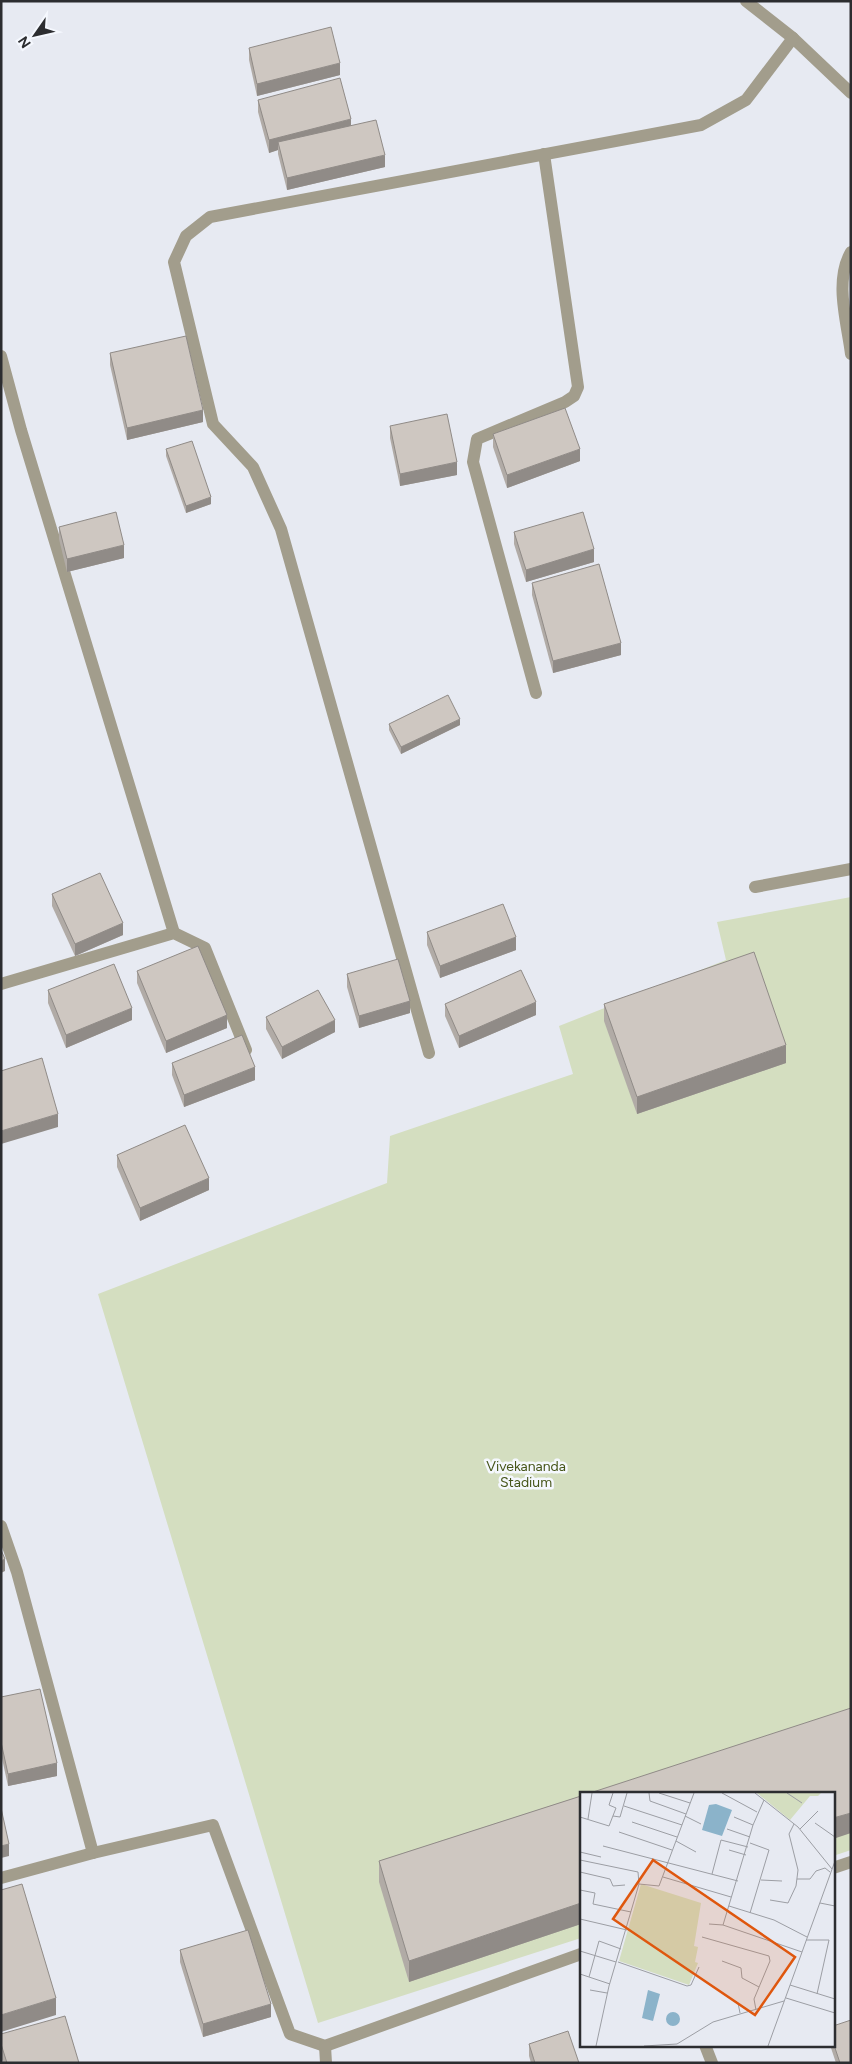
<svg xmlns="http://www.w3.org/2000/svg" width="852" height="2064" viewBox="0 0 852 2064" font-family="Figtree,sans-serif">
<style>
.green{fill:#d4dec0}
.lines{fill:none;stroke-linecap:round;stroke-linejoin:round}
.street{stroke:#a29d8c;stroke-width:12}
.wall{fill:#b1aba6}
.shaded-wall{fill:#908b87}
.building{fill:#cec7c1;stroke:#908b87}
.labels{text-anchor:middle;stroke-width:5;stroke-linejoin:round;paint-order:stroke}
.park-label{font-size:14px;fill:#465519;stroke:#f5f8fe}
.inset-road{fill:none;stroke:#9c9ea4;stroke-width:1}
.view{fill:#df570e;fill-opacity:0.15;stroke:#df570e;stroke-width:2.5}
.inset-edge{fill:none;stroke:#2c2d30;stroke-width:2.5}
</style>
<rect width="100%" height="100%" fill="#e7eaf2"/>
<polygon class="green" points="851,897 851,1850 833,1856 833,1793 581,1793 581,1938 318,2023 98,1294 387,1183 390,1136 573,1074 559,1026 726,960 717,922"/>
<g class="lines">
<g class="street">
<polyline points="746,1 793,38 851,93"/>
<path d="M851,252C834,281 847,322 851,354"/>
<polyline points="1,356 21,430 174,933"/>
<polyline points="536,693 473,462 477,439 565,402 574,396 578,387 544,154"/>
<polyline points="755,887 851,869"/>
<polyline points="1,984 174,933 205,948 246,1050"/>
<polyline points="429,1053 281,529 253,467 213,424 174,262 186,236 210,217 701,125 746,100 793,38"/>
<polyline points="1,1526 17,1572 93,1853"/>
<polyline points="833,1868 851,1862"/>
<polyline points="1,1878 93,1853 213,1825 290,2034 325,2046 581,1954"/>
<polyline points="705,2045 712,2063"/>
<polyline points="325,2046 326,2063"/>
</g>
</g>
<g class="wall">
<polygon points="249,48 340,75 257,96 249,60"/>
<polygon points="258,100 351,125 385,167 287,190 278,154 278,150 269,153 258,112"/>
<polygon points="110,353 203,422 127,440 110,365"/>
<polygon points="390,426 457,475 400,486 390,438"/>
<polygon points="493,434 580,461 507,488 493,447"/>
<polygon points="166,449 211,504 186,513 166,456"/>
<polygon points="59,527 124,558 67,572 59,539"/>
<polygon points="514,532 594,562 526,582 514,544"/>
<polygon points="532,583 621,655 553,673 532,595"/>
<polygon points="389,724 460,725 401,754 389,730"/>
<polygon points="52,894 123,935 75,956 52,906"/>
<polygon points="427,932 516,950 440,978 427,945"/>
<polygon points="137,971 227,1028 166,1053 137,983"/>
<polygon points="347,974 410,1013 359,1028 347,987"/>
<polygon points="48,990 132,1020 66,1048 48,1003"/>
<polygon points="445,1004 536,1015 459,1048 445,1016"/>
<polygon points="604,1004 786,1063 637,1114 604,1021"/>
<polygon points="266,1017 335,1032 282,1059 266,1029"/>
<polygon points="172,1063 255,1080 184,1107 172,1075"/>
<polygon points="117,1155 209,1190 140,1221 117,1167"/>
<polygon points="1,1697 57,1776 8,1786 1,1754"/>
<polygon points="581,1796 581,1924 409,1982 379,1882 379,1861"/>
<polygon points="180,1950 271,2017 203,2037 180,1962"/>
<polygon points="833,2026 851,2063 836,2063 830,2045 833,2045"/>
<polygon points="1,2034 79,2063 3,2063 1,2056"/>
<polygon points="529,2044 579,2063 531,2063 529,2056"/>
</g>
<g class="shaded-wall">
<polygon points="340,63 340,75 257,96 257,84"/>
<polygon points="351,119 351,132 278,142 278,150 269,153 269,140"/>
<polygon points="385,155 385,167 287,190 287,178"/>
<polygon points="203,410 203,422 127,440 127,428"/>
<polygon points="580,449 580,461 507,488 507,475"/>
<polygon points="457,462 457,475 400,486 400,474"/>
<polygon points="211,497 211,504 186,513 186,506"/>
<polygon points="124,545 124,558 67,572 67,559"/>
<polygon points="594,549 594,562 526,582 526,570"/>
<polygon points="621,643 621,655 553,673 553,661"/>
<polygon points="460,719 460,725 401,754 401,747"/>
<polygon points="123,923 123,935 75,956 75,944"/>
<polygon points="516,937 516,950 440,978 440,966"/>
<polygon points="410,1001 410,1013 359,1028 359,1016"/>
<polygon points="536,1002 536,1015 459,1048 459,1036"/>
<polygon points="132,1008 132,1020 66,1048 66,1035"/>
<polygon points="227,1015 227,1028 166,1053 166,1041"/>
<polygon points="335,1020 335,1032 282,1059 282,1047"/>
<polygon points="786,1045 786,1063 637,1114 637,1097"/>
<polygon points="255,1067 255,1080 184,1107 184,1095"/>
<polygon points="58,1114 58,1127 1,1144 1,1131"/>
<polygon points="209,1178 209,1190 140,1221 140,1208"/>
<polygon points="5,1559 5,1571 1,1573 1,1561"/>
<polygon points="57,1763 57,1776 8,1786 8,1774"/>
<polygon points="851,1813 851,1833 833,1839 833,1818"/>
<polygon points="9,1844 9,1856 1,1858 1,1846"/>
<polygon points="581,1903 581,1924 409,1982 409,1961"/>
<polygon points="56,1998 56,2015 1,2032 1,2015"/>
<polygon points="271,2004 271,2017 203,2037 203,2024"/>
</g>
<g class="building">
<polygon points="331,27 340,63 257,84 249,48"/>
<polygon points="340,78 351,119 269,140 258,100"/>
<polygon points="376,120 385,155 287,178 278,142"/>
<polygon points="186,336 203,410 127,428 110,353"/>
<polygon points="565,408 580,449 507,475 493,434"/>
<polygon points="447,414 457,462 400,474 390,426"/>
<polygon points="192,441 211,497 186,506 166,449"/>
<polygon points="116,512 124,545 67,559 59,527"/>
<polygon points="583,512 594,549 526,570 514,532"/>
<polygon points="599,564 621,643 553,661 532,583"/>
<polygon points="448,695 460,719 401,747 389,724"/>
<polygon points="100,873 123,923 75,944 52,894"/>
<polygon points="503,904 516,937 440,966 427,932"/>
<polygon points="198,946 227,1015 166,1041 137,971"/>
<polygon points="754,952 786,1045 637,1097 604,1004"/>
<polygon points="398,959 410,1001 359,1016 347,974"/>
<polygon points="114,964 132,1008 66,1035 48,990"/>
<polygon points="521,970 536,1002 459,1036 445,1004"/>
<polygon points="318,990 335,1020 282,1047 266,1017"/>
<polygon points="242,1035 255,1067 184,1095 172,1063"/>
<polygon points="42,1058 58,1114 1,1131 1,1071"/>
<polygon points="185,1125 209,1178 140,1208 117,1155"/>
<polygon points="1,1550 5,1559 1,1561"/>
<polygon points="40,1689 57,1763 8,1774 1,1742 1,1697"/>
<polygon points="851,1708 851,1813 833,1818 833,1793 590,1793"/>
<polygon points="581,1796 581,1903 409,1961 379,1861"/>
<polygon points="1,1808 9,1844 1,1846"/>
<polygon points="22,1884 56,1998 1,2015 1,1890"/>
<polygon points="248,1930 271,2004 203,2024 180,1950"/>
<polygon points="65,2016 79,2063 7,2063 1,2044 1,2034"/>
<polygon points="851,2020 851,2063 840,2063 833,2042 833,2026"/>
<polygon points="568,2031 579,2063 535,2063 529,2044"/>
</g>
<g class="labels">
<g class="park-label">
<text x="526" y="1471">Vivekananda<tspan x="526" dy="16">Stadium</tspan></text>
</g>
</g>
<g transform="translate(580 1792)">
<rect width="255" height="255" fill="#e7eaf2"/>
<path d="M177,1H241L238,4H230L210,28ZM61,92L121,111L114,154L118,155L115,170L118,171L109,193L39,169Z" fill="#d4dec0"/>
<path d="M136,12L152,18L142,44L122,38L129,13ZM68,198L80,202L73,229L62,226ZM86 227a7 7 0 1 1 14 0a7 7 0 1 1-14 0Z" fill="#8bb3ca"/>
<path class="inset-road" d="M69,1L70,9L106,22M79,1L110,11M142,1L177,20M175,1L218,35L252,77M207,1L222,11M44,14L102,33M33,24L40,25L47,1M105,24L121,32M0,25L29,34L36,16L29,13L33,1M154,25L173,33M8,27L12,1M52,30L97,45M235,31L255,45M147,37L170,45M220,37L238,19M39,40L92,58M96,49L116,60M170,51L189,58L170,121M23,54L158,89M149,58L166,63M0,60L21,65M0,68L58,80L59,92L29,194L16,254M0,80L30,87L33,94L45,93M132,82L141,48L168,55M83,85L151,105M217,87H230L236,79L245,76L250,80M181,88L202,89M59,92L79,94L114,1M0,98L15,101L13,112L51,120M190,108L208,111L216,94L218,78L209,42L214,32M240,111L255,114M149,114L194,128L227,145M0,127L47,138M129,132L143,133L222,160M143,133L173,33L184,8M122,145L189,164L190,169L174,207L176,218M226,148H249L237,202M0,159L36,170M142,169L161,176L162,186L179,195M38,170L107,194L111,193L119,175M0,182L30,192M9,185L19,149L41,157M210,193L255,207M10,198L27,201M143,202L158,211L160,221M206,206L255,221M64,254L97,252L133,230L204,209M188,254L255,69"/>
<path class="view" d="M73,68L215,165L175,223L33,127Z"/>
<rect width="255" height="255" class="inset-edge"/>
</g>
<rect width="852" height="2064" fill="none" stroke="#2c2d30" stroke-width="5"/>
<g transform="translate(35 35) rotate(236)" stroke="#f5f8fe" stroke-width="4" paint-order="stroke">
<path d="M0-4L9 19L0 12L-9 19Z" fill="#2c2d30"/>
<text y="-8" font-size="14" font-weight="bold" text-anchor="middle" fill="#2c2d30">N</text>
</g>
</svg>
